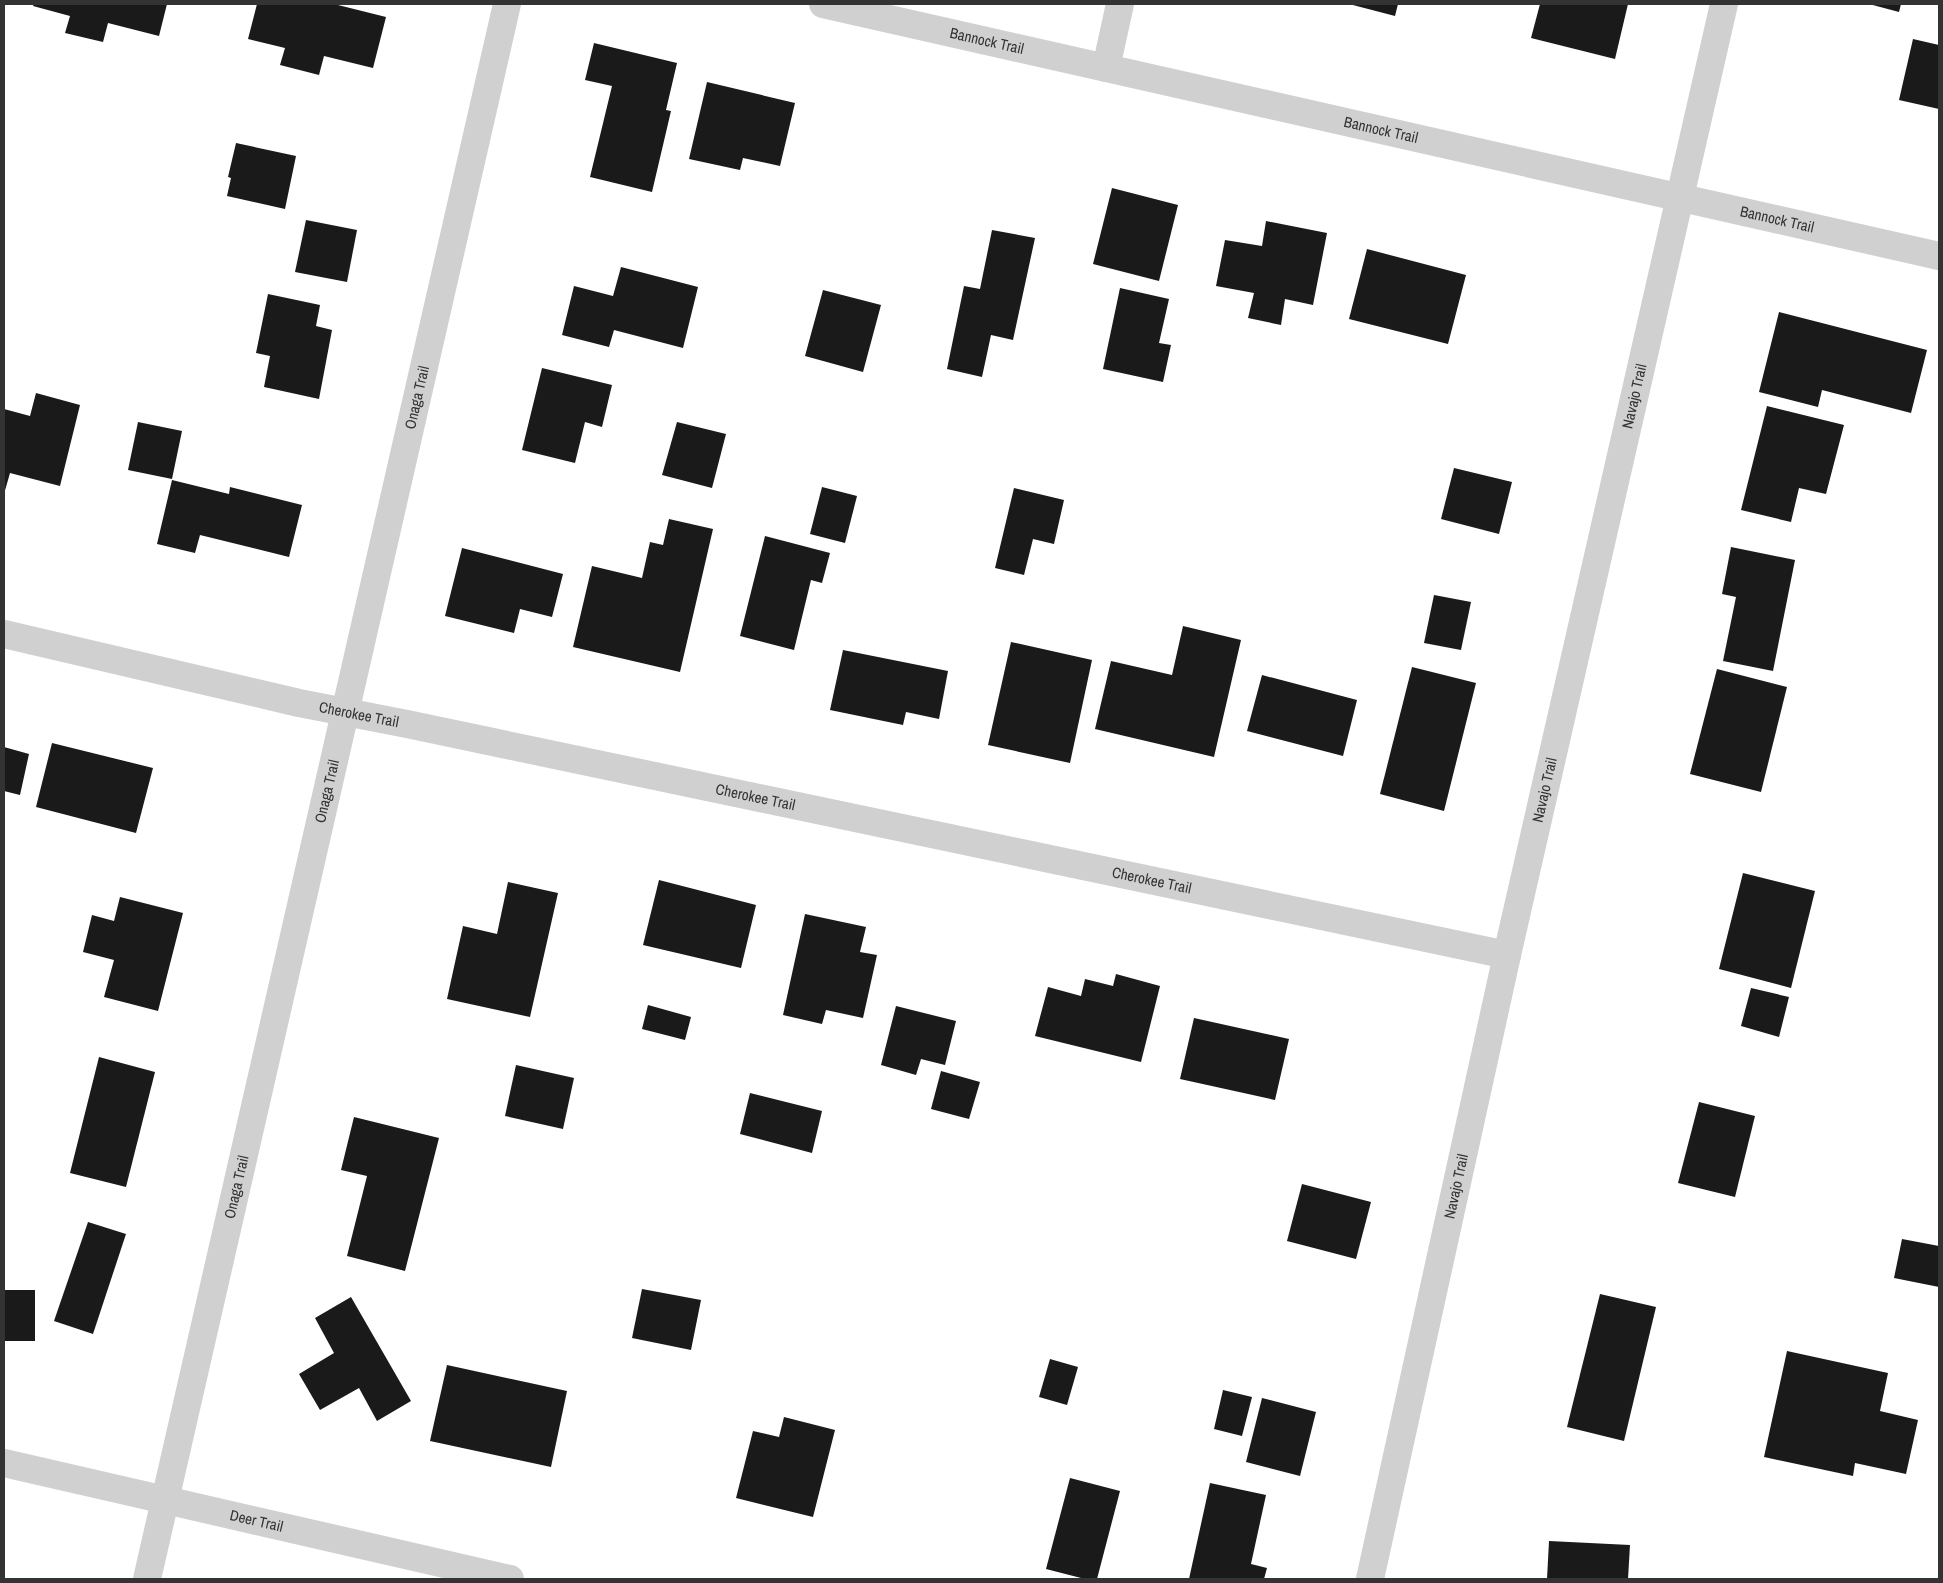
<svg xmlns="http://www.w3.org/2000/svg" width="1943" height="1583" viewBox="0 0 1943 1583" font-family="'Archivo Narrow',sans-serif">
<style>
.building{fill:#1a1a1a}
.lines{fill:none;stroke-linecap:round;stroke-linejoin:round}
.minor{stroke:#d0d0d0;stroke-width:28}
.labels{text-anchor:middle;stroke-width:5;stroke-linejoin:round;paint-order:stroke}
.street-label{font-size:15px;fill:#333;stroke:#fff}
</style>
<rect width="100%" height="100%" fill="#fff"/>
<g class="building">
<polygon points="34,4 167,4 159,36 108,23 103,42 65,33 70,16 33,6"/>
<polygon points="257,4 334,4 386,17 373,68 324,56 319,75 280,65 285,48 248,39"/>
<polygon points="1349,4 1398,4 1395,16"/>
<polygon points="1540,4 1628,4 1615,59 1531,38"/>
<polygon points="1869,4 1901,4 1899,12"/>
<polygon points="1913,39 1939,45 1939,109 1899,100"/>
<polygon points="594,43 677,63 666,110 671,111 652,192 590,177 612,86 585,80"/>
<polygon points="707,82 795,103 780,166 743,158 740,170 689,159"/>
<polygon points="236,143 296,156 285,209 227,196 231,178 228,177"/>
<polygon points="1112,188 1178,205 1159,281 1093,264"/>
<polygon points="306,220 357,230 347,282 295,272"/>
<polygon points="1266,221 1327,233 1313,305 1285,299 1281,325 1248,318 1254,293 1216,286 1225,240 1262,246"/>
<polygon points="992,230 1035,238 1013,340 991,335 982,377 947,369 964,286 980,289"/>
<polygon points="1367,249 1466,275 1448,344 1349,319"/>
<polygon points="621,267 698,287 683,348 614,330 609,347 562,335 574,286 613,296"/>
<polygon points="1120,288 1169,299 1159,343 1171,345 1163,382 1103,369"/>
<polygon points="823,290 881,305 863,372 805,356"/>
<polygon points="268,294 320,305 316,326 332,330 319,399 264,387 270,356 256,353"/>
<polygon points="1779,312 1927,350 1911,413 1822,390 1818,407 1759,392"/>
<polygon points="542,368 612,385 602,427 585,422 575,463 522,450"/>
<polygon points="36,393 80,405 60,486 10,473 4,494 4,409 30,416"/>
<polygon points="1767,406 1844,425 1826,494 1799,488 1791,522 1741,510"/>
<polygon points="138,422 182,431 172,479 128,470"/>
<polygon points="677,422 726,434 712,488 662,475"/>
<polygon points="1454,468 1512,482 1499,534 1441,519"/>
<polygon points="172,480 229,494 230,487 302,505 289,557 200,535 195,553 157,544"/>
<polygon points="822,487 857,496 845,543 810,534"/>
<polygon points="1014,488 1064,500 1054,544 1033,539 1024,575 995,568"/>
<polygon points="669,519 713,529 680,672 573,647 592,566 642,578 650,542 663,545"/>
<polygon points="765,536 830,553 822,583 811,580 794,650 740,636"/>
<polygon points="1731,547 1795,560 1773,671 1723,661 1736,597 1722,594"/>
<polygon points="462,548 563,574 552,617 520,609 514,633 445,616"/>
<polygon points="1434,595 1471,602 1461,650 1424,643"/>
<polygon points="1183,626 1241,640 1214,757 1095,729 1111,661 1172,675"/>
<polygon points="1011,642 1092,660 1070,763 988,745"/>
<polygon points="843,650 948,671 939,719 906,712 903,725 830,710"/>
<polygon points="1412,667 1476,683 1444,811 1380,794"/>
<polygon points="1717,669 1787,687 1761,792 1690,774"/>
<polygon points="1262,675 1357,700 1343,756 1247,731"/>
<polygon points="52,743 153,768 136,833 36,807"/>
<polygon points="4,747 29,754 20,795 4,791"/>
<polygon points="1743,873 1815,891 1791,988 1719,969"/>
<polygon points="659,880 756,905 741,968 643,945"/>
<polygon points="508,882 558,893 530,1017 447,999 463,926 497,934"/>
<polygon points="120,897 183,913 158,1011 104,997 114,960 83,952 92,915 114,921"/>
<polygon points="805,914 866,927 860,952 877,955 863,1018 826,1010 822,1024 783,1015"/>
<polygon points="1116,974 1160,986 1141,1062 1035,1036 1048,987 1081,996 1085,979 1113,986"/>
<polygon points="1751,988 1789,997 1779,1037 1741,1026"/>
<polygon points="648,1005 691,1017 685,1040 642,1029"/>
<polygon points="896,1006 956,1021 945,1065 921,1059 916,1075 881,1065"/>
<polygon points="1194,1018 1289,1039 1275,1100 1180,1079"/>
<polygon points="99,1057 155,1072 126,1187 70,1173"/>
<polygon points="516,1065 574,1078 563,1129 505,1116"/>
<polygon points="941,1071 980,1082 969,1119 931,1109"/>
<polygon points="750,1093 822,1111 812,1153 740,1134"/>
<polygon points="1699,1102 1755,1116 1735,1197 1678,1183"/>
<polygon points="354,1117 439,1138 405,1271 347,1256 367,1176 341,1170"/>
<polygon points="1302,1184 1371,1202 1356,1259 1287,1241"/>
<polygon points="88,1222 126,1234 93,1334 54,1321"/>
<polygon points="1902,1239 1939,1246 1939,1287 1894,1278"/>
<polygon points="642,1289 701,1300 691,1350 632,1338"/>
<rect x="4" y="1290" width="31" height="51"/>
<polygon points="1600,1294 1656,1307 1624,1441 1567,1427"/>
<polygon points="351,1297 411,1401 377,1421 359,1388 320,1410 299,1374 334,1353 315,1318"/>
<polygon points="1787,1351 1888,1373 1880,1411 1918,1420 1906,1474 1855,1463 1853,1476 1764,1457"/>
<polygon points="1050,1359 1078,1367 1067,1405 1039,1397"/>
<polygon points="447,1365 567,1391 551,1467 430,1441"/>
<polygon points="1223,1390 1252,1397 1242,1436 1214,1429"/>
<polygon points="1262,1398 1316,1412 1300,1476 1246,1462"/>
<polygon points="784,1417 835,1430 813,1517 736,1498 753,1431 779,1437"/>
<polygon points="1070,1478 1120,1491 1097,1579 1085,1579 1046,1569"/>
<polygon points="1210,1483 1266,1495 1251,1564 1267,1568 1264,1579 1189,1579"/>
<polygon points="1549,1541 1630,1545 1628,1579 1547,1579"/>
</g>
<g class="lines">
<g class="minor">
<path id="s1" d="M823,4L1939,256"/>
<polyline points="1106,68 1120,4"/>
<path id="s2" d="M4,634L299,703L407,724L1507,955"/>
<path id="s3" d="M4,1463L510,1579"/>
<path id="s4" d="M147,1579L507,4"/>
<path id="s5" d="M1370,1579L1507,955L1724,4"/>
</g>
</g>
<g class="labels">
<g class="street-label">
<text dy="5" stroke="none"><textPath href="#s1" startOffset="168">Bannock Trail</textPath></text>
<text dy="5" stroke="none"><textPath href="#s1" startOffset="572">Bannock Trail</textPath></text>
<text dy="5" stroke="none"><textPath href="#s1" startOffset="978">Bannock Trail</textPath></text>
<text dy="5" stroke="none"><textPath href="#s5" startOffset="1212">Navajo Trail</textPath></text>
<text dy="5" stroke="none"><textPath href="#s4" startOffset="1212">Onaga Trail</textPath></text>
<text dy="5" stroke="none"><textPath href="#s2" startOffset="364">Cherokee Trail</textPath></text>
<text dy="5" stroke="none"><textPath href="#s5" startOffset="808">Navajo Trail</textPath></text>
<text dy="5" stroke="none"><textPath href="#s4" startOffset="808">Onaga Trail</textPath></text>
<text dy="5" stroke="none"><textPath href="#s2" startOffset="769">Cherokee Trail</textPath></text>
<text dy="5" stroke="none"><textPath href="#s2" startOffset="1174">Cherokee Trail</textPath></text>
<text dy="5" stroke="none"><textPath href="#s4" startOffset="402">Onaga Trail</textPath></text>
<text dy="5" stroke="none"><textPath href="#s5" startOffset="402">Navajo Trail</textPath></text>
<text dy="5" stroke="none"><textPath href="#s3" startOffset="259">Deer Trail</textPath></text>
</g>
</g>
<rect width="1943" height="1583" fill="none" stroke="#333333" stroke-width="10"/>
</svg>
